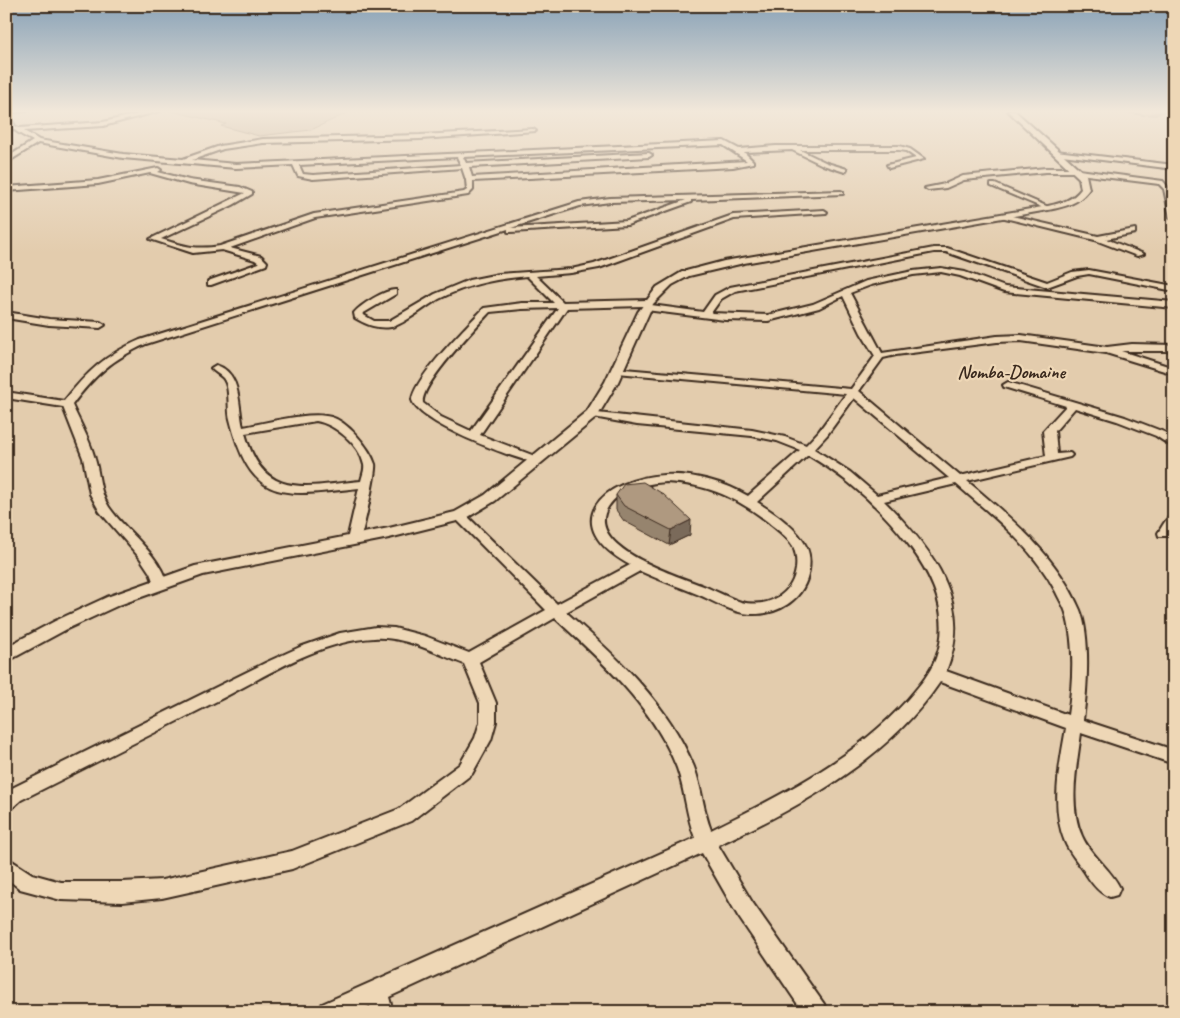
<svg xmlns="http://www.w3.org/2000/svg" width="1180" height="1018" viewBox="0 0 1180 1018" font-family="Caveat,sans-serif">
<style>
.green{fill:#c4ae92;stroke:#806c58}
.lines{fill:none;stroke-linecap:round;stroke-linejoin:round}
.stream{stroke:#74614e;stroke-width:2}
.canal{fill:#9a866e;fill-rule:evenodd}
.minor-casing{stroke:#3b2a1e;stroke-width:4}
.tertiary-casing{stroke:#3b2a1e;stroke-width:4}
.minor{fill:#eed7b6;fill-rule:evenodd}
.tertiary{fill:#eed7b6;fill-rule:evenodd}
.wall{fill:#96846e;stroke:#3b2a1e}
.shaded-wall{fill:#7a6b5a;stroke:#3b2a1e}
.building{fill:#af9980;stroke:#3b2a1e}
.labels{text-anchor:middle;stroke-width:4.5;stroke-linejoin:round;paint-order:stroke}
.far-district-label{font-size:19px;font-weight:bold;fill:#3b2a1e;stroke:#eed7b6}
</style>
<rect width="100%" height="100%" fill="#e3ccad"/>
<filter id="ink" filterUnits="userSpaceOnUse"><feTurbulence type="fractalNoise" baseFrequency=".02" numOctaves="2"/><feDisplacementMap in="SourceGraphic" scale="10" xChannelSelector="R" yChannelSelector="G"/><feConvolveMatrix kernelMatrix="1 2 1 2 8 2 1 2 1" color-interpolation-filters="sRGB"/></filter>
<g filter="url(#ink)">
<polygon class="green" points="172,111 331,111 345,114 311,130 259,136 221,126 226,124"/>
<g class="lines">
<polyline class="stream" points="1120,111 1144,115"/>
<polygon class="canal" points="1159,111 1167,111 1156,116 1141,115"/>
<g class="minor-casing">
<g id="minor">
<path d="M6,111H26L8,113L15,126L19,128L103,122L151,111H160L103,126L24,131L39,140L123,154L183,159L220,146L263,139L420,135L533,129L536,131L420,139L263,143L223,149L192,160L236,164L724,141L739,149L776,146H899L910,149L924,159L889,168L887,165L916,158L906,151L899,150H800L827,163L847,169L845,172L823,165L792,150L744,152L753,161V163L733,167L473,181V190L468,195L315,218L230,248L261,256L267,262L266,265L211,285H208V281L259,263L255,260L222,250L193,253L150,239L245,193L189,184L150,173L98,184L6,191V187L98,180L158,168L161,170L158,172L189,180L240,187L252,192V194L233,205L161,239C183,246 196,250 220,246L314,214L464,192L467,190L466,180L462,168L313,179L298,176L293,165L236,168L123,158L38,143L6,163V158L33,141C19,133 6,129 6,111ZM723,145L747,161L472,177L469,167L649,157L652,155L649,153L466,163L463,157ZM457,157L461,165L313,175L303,174L299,165Z"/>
<polygon points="1056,151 1174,165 1174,169 1054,154"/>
<path d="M1046,168H1076L1079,170L1163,181C1173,192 1174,204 1174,219L1170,217L1164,189L1159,184L1079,174L1076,172H1046L964,180L946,188L928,190L925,188L945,184L963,176Z"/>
<polygon points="991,184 995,184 1051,208 1046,209 991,186"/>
<path d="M841,191L843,192V194L691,200V202L627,225L511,232H508V229L146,344C113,359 94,375 72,405C80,423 90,440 95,459C100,475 99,492 109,507C127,533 157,551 167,583L165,586H155L150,573L140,558L100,512L90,494L83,458L63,407L6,398V392L64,401C87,372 105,355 140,340L579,202L610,198ZM686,200L627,221L511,228L580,206L610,202Z"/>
<path d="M824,210L827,212L826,213L734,219L599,268L571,273L536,276L563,302L648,300L652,303L651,305L703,312L715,295L730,287L934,248H947L1047,282L1072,272L1089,270L1174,286V291L1089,274L1077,276L1047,287L946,252H934L735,291L721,299L711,313L768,315L813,304L866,281L913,271L941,268L965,272L1005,287L1174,302V308L1004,292L960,276L941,272L913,275L871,285L850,293L882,353L997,336L1021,335L1107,347L1132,344L1174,345V351H1121L1174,368V374L1106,353L1021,341L997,342L896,355L883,358L859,391L960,476L1046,456L1043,431L1066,406L1004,387L1003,385L1008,382L1125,417L1164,432L1174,439V448L1156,436L1117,421L1075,408L1055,431L1057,454L1070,453L1072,455L1070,457L967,481C1011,518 1057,556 1080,610C1091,637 1087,691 1083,720L1174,750V764L1081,733C1077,765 1068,805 1082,836C1090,855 1111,869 1120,888L1117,895L1110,897C1098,893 1090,881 1084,871C1077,861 1069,852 1065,842C1050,806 1060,764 1066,728L940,682C888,759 800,807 718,845L752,902L824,1004L827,1012H803L738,916L702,853L389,997L393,1012H371L370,1006L356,1012H319L322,1004L695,838C686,815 685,790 677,768C653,706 602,662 555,618L479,662L496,703V722L491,740L472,774L411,821L292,869L162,898L122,902L61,900L20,889L6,878V857L32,874L61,882H122L162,880L292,851L399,809L460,764L475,738L480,722V703L464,664C435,653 405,636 374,638C318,641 266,676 217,701C152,734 87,767 21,800L12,808L6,810V791L267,662L300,647L340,633L376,627L394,628L425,636L469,653L546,610L456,519L454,516L456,513H464L557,604L630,565C557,525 600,479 664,475C692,473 724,482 748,496L800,450L777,441L752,436L637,425L588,416L587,414L588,412L752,430L785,437L806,445L819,431L846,394L617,373L613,372V368L851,389L875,356L861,333L843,296L819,308L768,321L725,320L646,310L643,309V306L567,308L480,435L540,458L542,460L536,463C512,458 418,423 412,400C414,378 467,326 484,308L522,303H554L527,276C496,279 469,284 441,298C428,304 404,325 391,327C377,329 367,325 355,318L354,313C360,305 386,289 396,290V294L362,314L374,321H389L435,294L469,280L499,274L571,269L594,264L733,215ZM558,308L471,431L441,417L423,403C420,385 475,328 490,312L522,309ZM854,398L949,478L877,495L850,472L814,449L827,435ZM808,455C848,478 882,509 909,545C934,578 951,617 936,658C930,674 919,686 908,699C854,759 782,795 711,830C703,810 702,788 694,767C668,703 617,657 566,612L640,571C659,580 678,586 697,594C714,601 732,613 751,614C779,615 805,599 809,570C810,563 810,555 807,548C798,528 774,513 757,502ZM666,482C706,484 737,497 768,522C776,529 787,536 793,546C796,553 797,561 796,569C792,596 767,608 741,602C729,598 718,592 706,587C679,576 583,548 608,507C621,487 645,484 666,482ZM956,484C993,516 1033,547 1056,592C1059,599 1064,606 1066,613C1075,645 1073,682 1068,715L946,671C975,602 931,548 884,501Z"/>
<polygon points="1003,214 1098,236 1135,229 1135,233 1106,239 1144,254 1137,256 1095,240 1001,217 1001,215"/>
<polygon points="6,312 49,319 100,322 105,325 100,328 49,325 6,318"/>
<path d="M216,365C242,373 238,406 243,427C267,423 309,411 331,417C347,421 370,448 375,464C377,470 362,537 359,543L354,544L347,540L359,488C283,496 251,505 230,419C227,407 231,388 223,378C219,374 214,372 211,368ZM316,421C335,424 360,445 364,465C365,470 362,476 361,481C305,486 263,501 245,433Z"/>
<path d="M1174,515V529L1169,536H1159L1158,533C1162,527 1166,517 1174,515Z"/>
</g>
</g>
<g class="tertiary-casing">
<path id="tertiary" d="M1008,111H1015L1086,175L1089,189C1079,204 1064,207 1048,210L744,263L689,276L672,285L653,304L618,382L597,417L495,501L465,519L389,538L203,575L119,605L67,629L6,662V647L55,621L107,597L195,566L389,528L455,512L485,495L587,411L605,382L638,312L657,287L682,272L724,261L1048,206C1061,203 1073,200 1081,189L1079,178Z"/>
</g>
<use href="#minor" class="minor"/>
<use href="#tertiary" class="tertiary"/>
</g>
<polygon class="wall" points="616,495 690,535 669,545 624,521 616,510"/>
<polygon class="shaded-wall" points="691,520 690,535 669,545 671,530"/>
<polygon class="building" points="643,482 663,494 691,520 671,530 624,506 616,495 624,484"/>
</g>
<linearGradient id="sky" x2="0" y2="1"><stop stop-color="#89a2b7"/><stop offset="0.44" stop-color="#f2e8da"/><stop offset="1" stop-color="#f2e8da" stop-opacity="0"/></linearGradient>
<rect width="1180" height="253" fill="url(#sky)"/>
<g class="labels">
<g class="far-district-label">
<text x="1011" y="378">Nomba-Domaine</text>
</g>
</g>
<rect width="1180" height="1018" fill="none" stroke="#eed7b6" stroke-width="25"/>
<rect x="12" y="12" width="1155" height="993" fill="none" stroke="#3b2a1e" stroke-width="2" filter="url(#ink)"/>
</svg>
